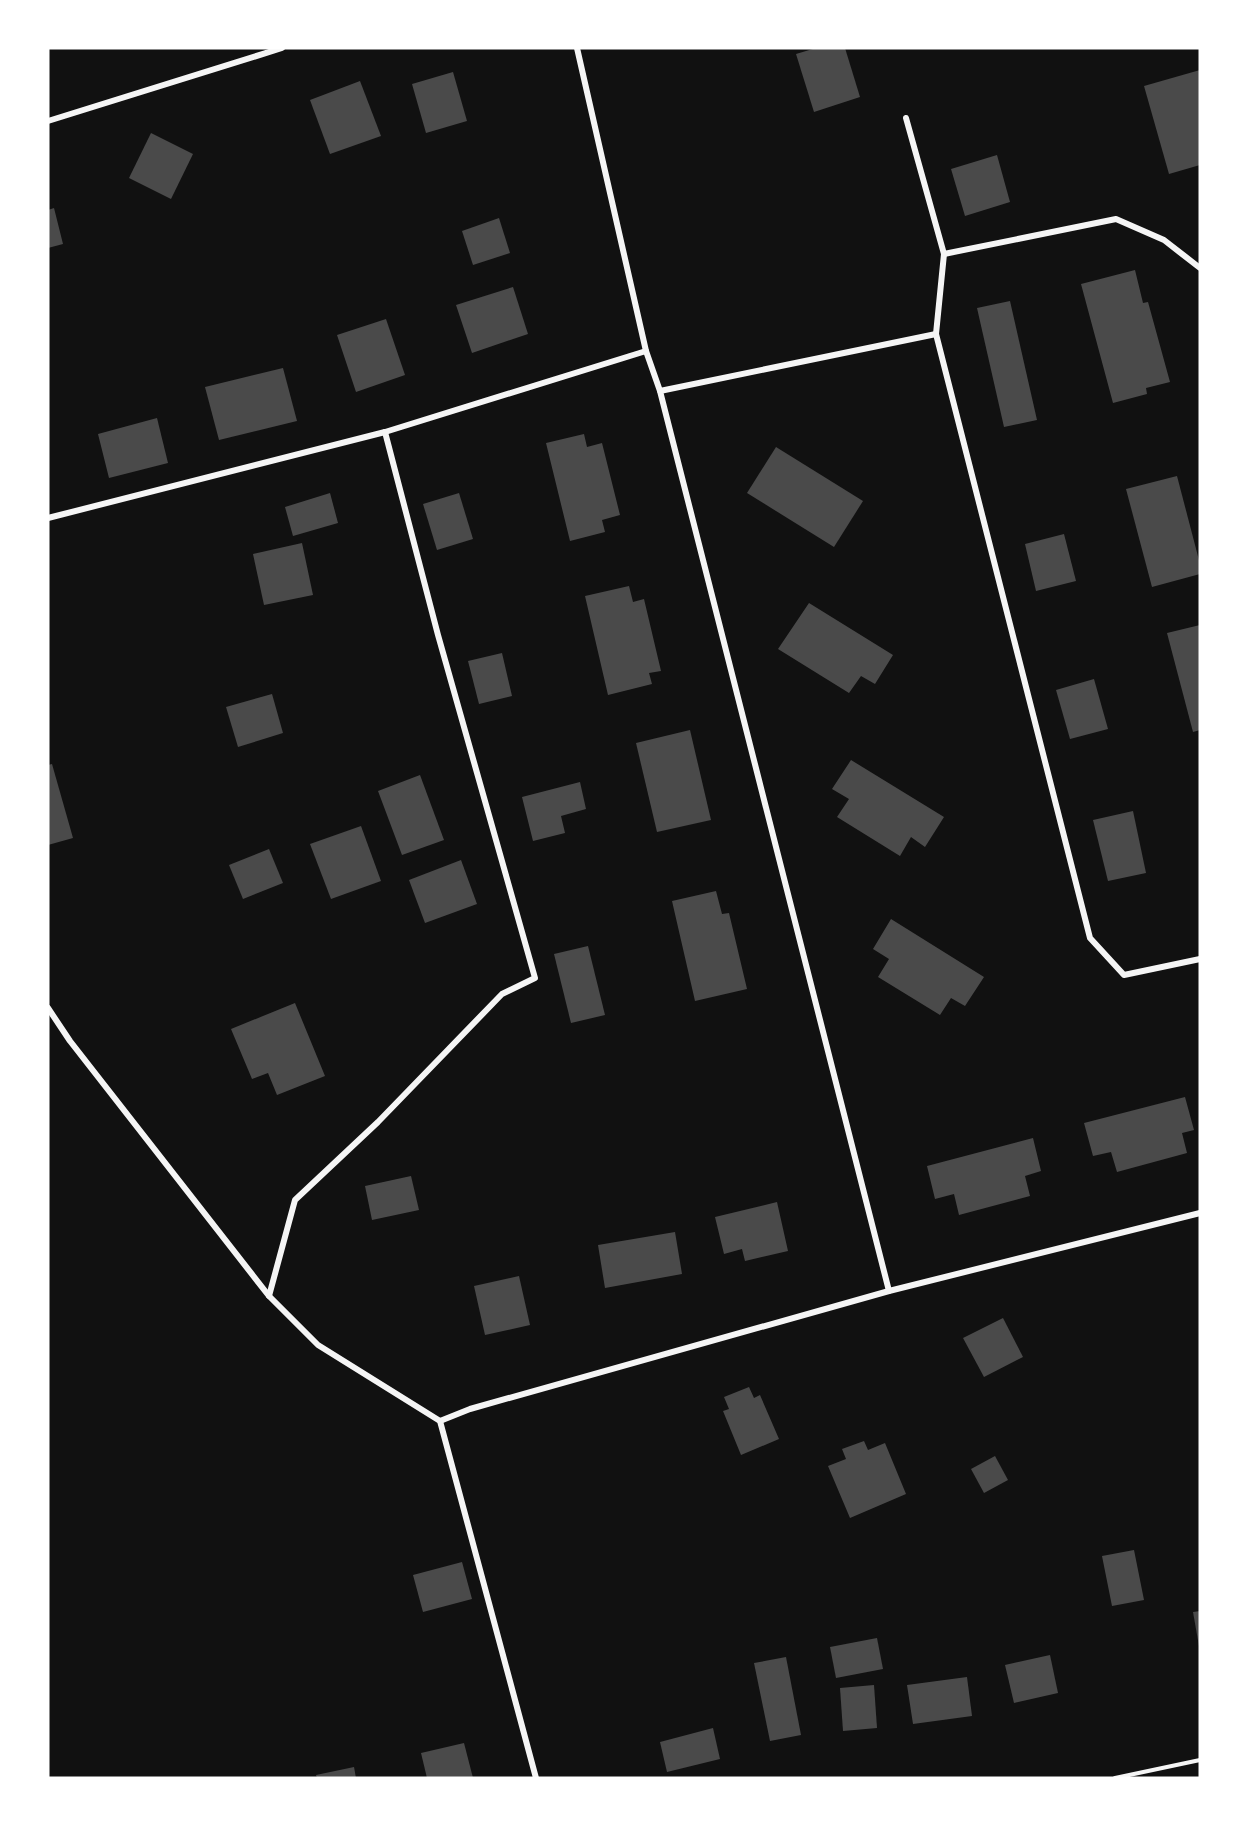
<svg xmlns="http://www.w3.org/2000/svg" width="1248" height="1826" viewBox="0 0 1248 1826" font-family="Mulish,sans-serif">
<style>
.building{fill:#4a4a4a}
.lines{fill:none;stroke-linecap:round;stroke-linejoin:round}
.path{stroke:#f5f5f5;stroke-width:4}
.minor{stroke:#f5f5f5;stroke-width:6}
</style>
<rect width="100%" height="100%" fill="#111"/>
<g class="building">
<polygon points="816,48 845,48 860,97 814,112 796,54"/>
<polygon points="1200,70 1200,165 1169,174 1144,86"/>
<polygon points="453,72 467,121 426,133 412,84"/>
<polygon points="360,81 381,136 330,154 310,100"/>
<polygon points="151,133 193,154 171,199 129,178"/>
<polygon points="997,155 1010,202 965,216 951,169"/>
<polygon points="54,208 63,244 48,248 48,210"/>
<polygon points="499,218 510,253 473,265 462,231"/>
<polygon points="1135,270 1143,303 1148,302 1170,382 1146,388 1147,394 1113,403 1081,284"/>
<polygon points="513,287 528,334 472,353 456,305"/>
<polygon points="1010,301 1037,420 1004,427 977,308"/>
<polygon points="386,319 405,375 356,392 337,335"/>
<polygon points="283,368 297,421 219,440 205,387"/>
<polygon points="157,418 168,463 109,478 98,434"/>
<polygon points="584,434 587,447 602,443 620,515 602,520 605,532 570,541 546,443"/>
<polygon points="776,447 863,501 834,547 747,493"/>
<polygon points="1177,476 1200,564 1200,574 1152,587 1126,489"/>
<polygon points="330,493 338,523 293,536 285,507"/>
<polygon points="459,493 473,539 437,550 423,504"/>
<polygon points="1064,534 1076,581 1036,591 1025,544"/>
<polygon points="302,543 313,595 264,605 253,554"/>
<polygon points="629,586 633,602 644,599 661,671 649,673 652,684 608,695 585,596"/>
<polygon points="809,603 893,655 875,684 861,676 849,693 778,649"/>
<polygon points="1200,625 1200,730 1193,732 1167,633"/>
<polygon points="502,653 512,696 479,704 468,661"/>
<polygon points="1094,679 1108,729 1070,739 1056,690"/>
<polygon points="272,694 283,733 238,747 226,707"/>
<polygon points="690,730 711,820 657,832 636,743"/>
<polygon points="851,760 944,817 925,847 911,837 900,856 837,817 849,799 832,789"/>
<polygon points="52,764 73,838 48,845 48,765"/>
<polygon points="420,775 444,840 402,855 378,791"/>
<polygon points="580,782 586,809 561,816 565,833 533,841 522,797"/>
<polygon points="1133,811 1146,873 1108,881 1093,820"/>
<polygon points="361,826 381,881 331,899 310,844"/>
<polygon points="269,849 283,883 243,899 229,865"/>
<polygon points="461,860 477,904 425,923 409,880"/>
<polygon points="716,891 722,914 729,913 747,989 695,1001 672,901"/>
<polygon points="891,919 984,977 965,1006 951,998 940,1015 878,977 889,959 873,949"/>
<polygon points="588,946 605,1015 571,1023 554,954"/>
<polygon points="295,1003 325,1076 277,1095 268,1073 252,1079 231,1029"/>
<polygon points="1185,1097 1194,1130 1182,1133 1187,1153 1117,1172 1111,1152 1093,1156 1084,1123"/>
<polygon points="1033,1138 1041,1171 1025,1176 1030,1196 959,1215 954,1194 935,1199 927,1166"/>
<polygon points="411,1176 419,1210 372,1220 365,1186"/>
<polygon points="777,1202 788,1251 745,1261 742,1249 724,1254 715,1217"/>
<polygon points="675,1232 682,1274 605,1288 598,1245"/>
<polygon points="519,1276 530,1325 485,1335 474,1286"/>
<polygon points="1003,1318 1023,1357 984,1377 963,1338"/>
<polygon points="749,1387 754,1398 760,1395 779,1439 741,1455 723,1411 729,1409 724,1397"/>
<polygon points="864,1441 868,1450 885,1443 906,1494 850,1518 828,1466 846,1459 842,1449"/>
<polygon points="995,1456 1008,1480 984,1493 971,1469"/>
<polygon points="1134,1550 1144,1600 1112,1606 1102,1556"/>
<polygon points="462,1562 472,1599 423,1612 413,1575"/>
<polygon points="1200,1611 1200,1646 1199,1646 1193,1612"/>
<polygon points="877,1638 883,1669 836,1678 830,1647"/>
<polygon points="1050,1655 1058,1693 1014,1703 1005,1665"/>
<polygon points="786,1657 801,1735 770,1741 754,1663"/>
<polygon points="967,1677 972,1716 913,1724 907,1685"/>
<polygon points="874,1685 877,1728 843,1731 840,1688"/>
<polygon points="713,1728 720,1759 667,1772 660,1742"/>
<polygon points="464,1743 473,1778 427,1778 421,1753"/>
<polygon points="354,1767 356,1778 317,1778 316,1775"/>
</g>
<g class="lines">
<polyline class="path" points="1115,1778 1200,1760"/>
<g class="minor">
<polyline points="577,48 646,351 660,391 889,1291"/>
<polyline points="906,118 944,254 936,334 1090,938 1124,975 1200,959"/>
<polyline points="48,121 282,48"/>
<polyline points="944,254 1116,219 1164,240 1200,268"/>
<polyline points="660,391 936,334"/>
<polyline points="48,518 385,432 646,351"/>
<polyline points="48,1008 70,1041 269,1296 318,1345 440,1421 536,1778"/>
<polyline points="269,1296 295,1200 378,1122 502,994 535,978 438,635 385,432"/>
<polyline points="440,1421 470,1409 889,1291 1200,1213"/>
</g>
</g>
<rect width="1248" height="1826" fill="none" stroke="#ffffff" stroke-width="99"/>
</svg>
